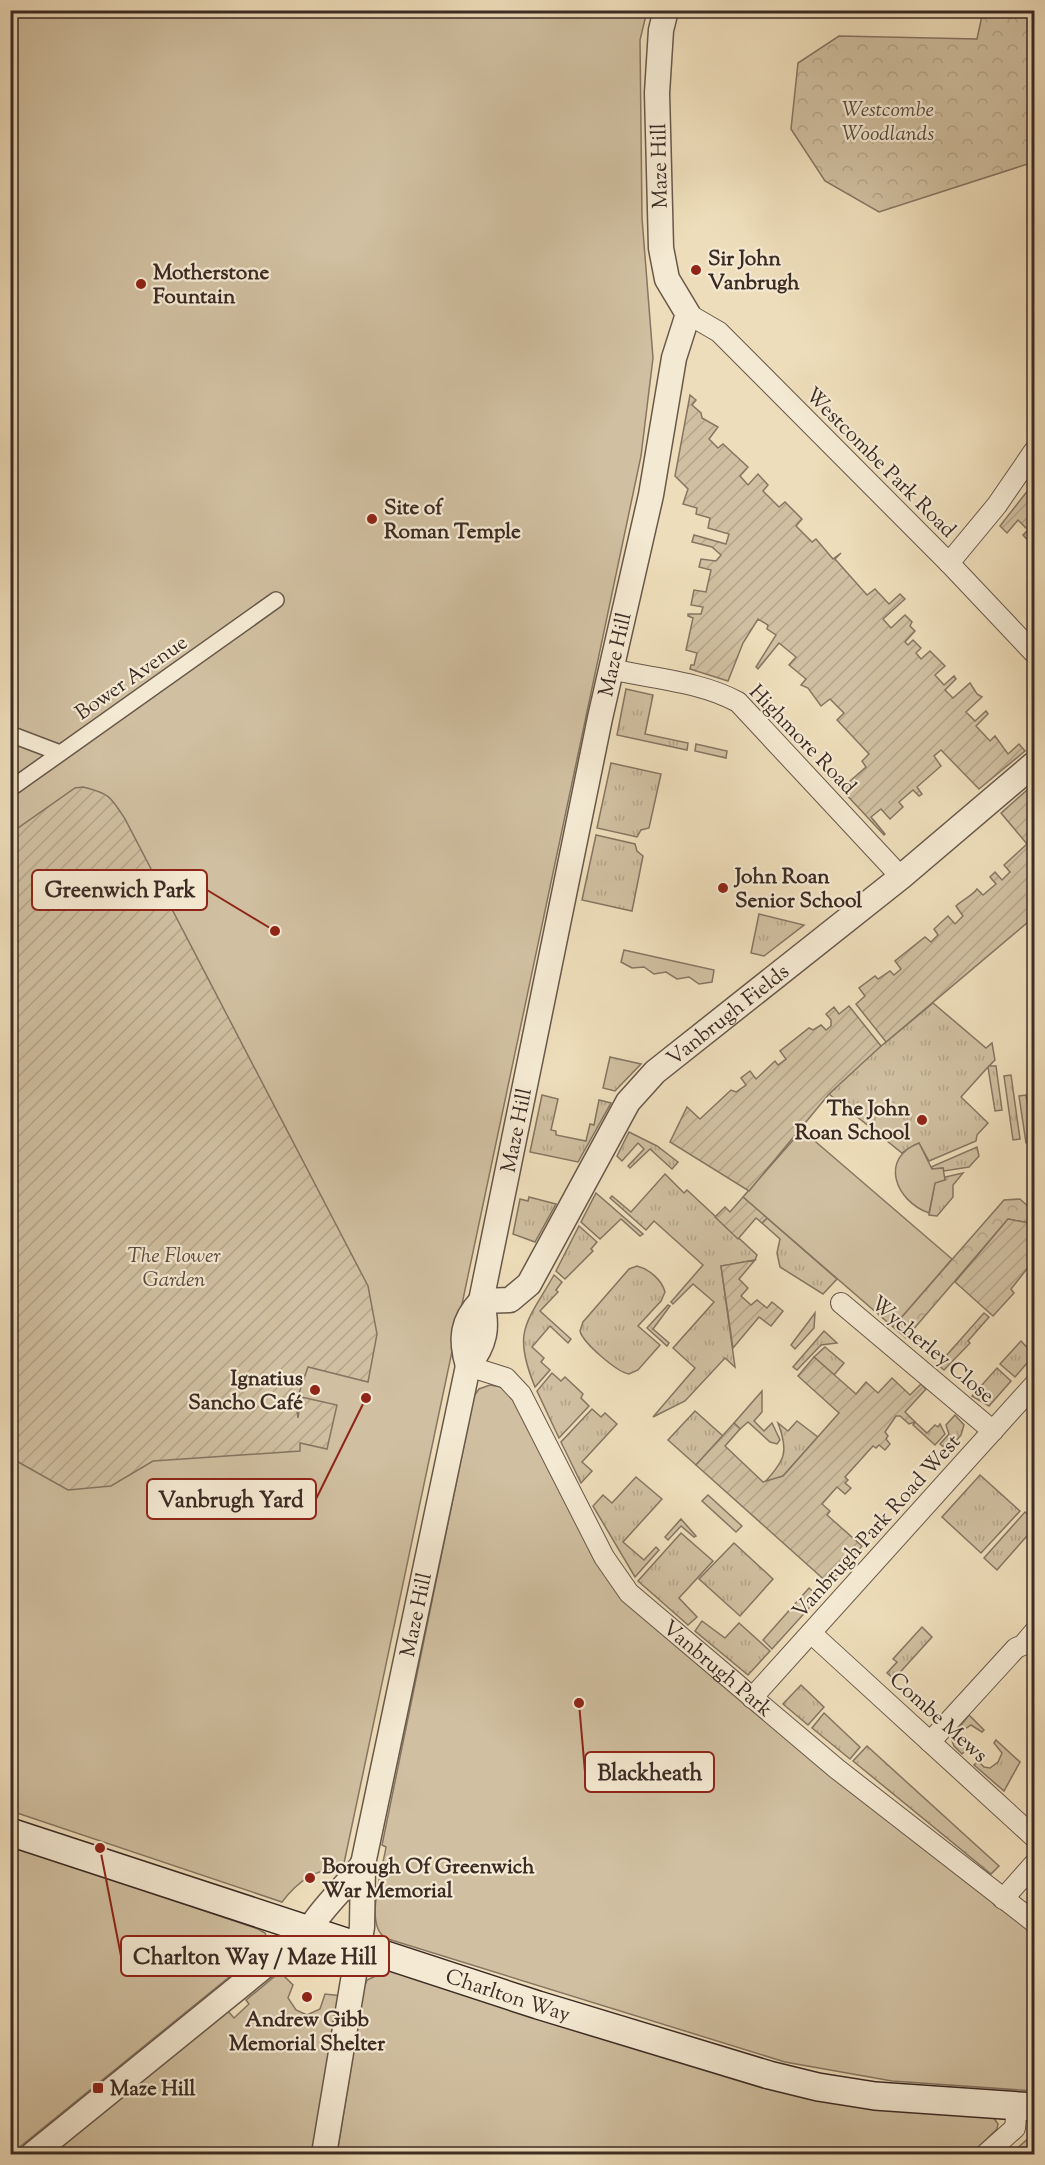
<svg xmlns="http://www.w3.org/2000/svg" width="1045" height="2165" viewBox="0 0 1045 2165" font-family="'Sorts Mill Goudy',serif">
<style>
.grass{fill:url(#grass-tufts);stroke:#867562;stroke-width:1.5}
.forest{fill:url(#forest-crowns);stroke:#867562;stroke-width:1.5}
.park{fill:#d0bfa0;stroke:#867562;stroke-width:1.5}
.garden{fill:url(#garden-furrows);stroke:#867562;stroke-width:1.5}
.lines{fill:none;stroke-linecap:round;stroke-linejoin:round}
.pedestrian-casing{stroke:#68584a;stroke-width:18}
.minor-casing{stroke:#68584a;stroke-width:22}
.tertiary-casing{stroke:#68584a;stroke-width:27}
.secondary-casing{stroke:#3c2b24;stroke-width:30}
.pedestrian{stroke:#f4e9d2;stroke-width:15}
.minor{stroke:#f4e9d2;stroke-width:20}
.tertiary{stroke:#f4e9d2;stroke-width:24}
.secondary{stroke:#f4e9d2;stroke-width:27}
.poi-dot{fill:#8f2418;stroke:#f4e9d2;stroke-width:2}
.labels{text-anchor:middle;stroke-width:4.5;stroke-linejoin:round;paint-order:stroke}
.park-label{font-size:21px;font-style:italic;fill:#5a493d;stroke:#f4e9d2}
.street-label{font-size:21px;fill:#3c2b24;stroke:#f4e9d2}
.poi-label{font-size:21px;font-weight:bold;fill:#3c2b24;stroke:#f4e9d2;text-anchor:start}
.leader{fill:none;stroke:#8f2418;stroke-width:2}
.callout-dot{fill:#8f2418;stroke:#f4e9d2;stroke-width:2}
.callout{fill:#f4e9d2;stroke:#8f2418;stroke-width:2}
.callout-label{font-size:22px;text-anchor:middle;font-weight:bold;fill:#3c2b24}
</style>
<defs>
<pattern id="grass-tufts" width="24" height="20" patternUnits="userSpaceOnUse" patternTransform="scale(1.5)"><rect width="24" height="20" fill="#d0bfa0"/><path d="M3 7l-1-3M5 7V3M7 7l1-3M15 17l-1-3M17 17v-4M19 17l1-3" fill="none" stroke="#b4a48a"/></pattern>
<pattern id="forest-crowns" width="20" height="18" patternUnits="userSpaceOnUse" patternTransform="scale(1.5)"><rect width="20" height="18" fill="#d0bfa0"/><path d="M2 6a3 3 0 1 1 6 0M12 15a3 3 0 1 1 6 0" fill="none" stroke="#b4a48a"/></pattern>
<pattern id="garden-furrows" width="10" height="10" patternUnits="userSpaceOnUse" patternTransform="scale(1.5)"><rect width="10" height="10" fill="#d0bfa0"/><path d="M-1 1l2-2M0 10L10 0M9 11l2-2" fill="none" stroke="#b4a48a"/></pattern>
</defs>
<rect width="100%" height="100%" fill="#eeddba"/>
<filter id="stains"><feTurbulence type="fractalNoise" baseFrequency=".00333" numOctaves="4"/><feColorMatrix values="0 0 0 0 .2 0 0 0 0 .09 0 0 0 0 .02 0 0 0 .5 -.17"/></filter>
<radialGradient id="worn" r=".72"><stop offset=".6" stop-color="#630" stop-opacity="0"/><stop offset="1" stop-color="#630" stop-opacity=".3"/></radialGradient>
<g class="grass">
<polygon points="626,689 653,695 645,734 688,743 687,750 617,735"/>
<polygon points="696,744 727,751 726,758 695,751"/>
<polygon points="611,763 661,774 649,828 641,830 637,837 597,828"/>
<polygon points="596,835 635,844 637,851 643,856 632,911 582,900"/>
<polygon points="759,914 804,925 764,956 751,953"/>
<polygon points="933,1003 986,1048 992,1043 995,1060 989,1066 996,1066 1002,1110 995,1111 988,1067 961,1097 988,1123 977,1135 976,1141 929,1161 919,1143 902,1153 829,1094 863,1061"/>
<polygon points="610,1057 641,1064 615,1091 603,1088"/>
<polygon points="1011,1075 1020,1139 1013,1140 1004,1076"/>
<polygon points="542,1095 558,1099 551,1130 556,1131 556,1135 586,1141 590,1124 594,1125 599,1100 611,1103 578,1162 530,1152"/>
<polygon points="1026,1095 1033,1142 1026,1143 1019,1096"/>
<polygon points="629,1132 657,1146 678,1162 672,1169 650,1149 630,1168 628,1166 644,1149 638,1143 622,1161 617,1156"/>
<polygon points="977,1147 979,1156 969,1167 944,1171 943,1168 933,1169 931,1167"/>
<polygon points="963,1173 953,1185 953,1197 937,1216 929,1215 935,1182 945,1180 945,1177"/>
<polygon points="665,1174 684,1193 687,1190 757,1255 755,1260 721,1266 735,1367 725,1358 685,1401 653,1417 695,1368 673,1348 714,1302 693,1284 673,1304 671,1302 703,1265 654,1221 646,1230 610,1198 612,1196 631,1212"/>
<polygon points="596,1193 643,1234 640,1236 621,1219 600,1239 581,1222"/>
<polygon points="529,1197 556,1204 535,1242 513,1234 520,1199 528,1201"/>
<polygon points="767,1218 837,1279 823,1294 780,1267 777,1253 780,1239 762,1223"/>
<polygon points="579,1226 597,1242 591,1249 593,1251 565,1279 556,1271"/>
<path d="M637,1266C649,1269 662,1280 665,1292L661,1301L638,1326L660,1345L638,1370L629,1374C617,1372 583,1343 580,1331L583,1322L629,1269Z"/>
<path d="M554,1275L562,1282L556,1290L558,1292L540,1311L571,1339L568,1343L550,1326L532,1347L544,1358L541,1362L550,1370L535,1387C512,1331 526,1324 554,1275Z"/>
<polygon points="668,1305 670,1306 653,1329 669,1343 667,1346 647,1328"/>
<polygon points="815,1313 814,1328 795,1349 791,1345"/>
<polygon points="984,1313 989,1317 968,1341 970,1343 944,1370 938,1365"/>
<polygon points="824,1331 837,1343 821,1345 797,1370 793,1367"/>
<polygon points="1021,1341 1034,1355 1015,1377 1000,1364"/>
<polygon points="825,1347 844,1363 834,1375 814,1357"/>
<polygon points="997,1368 1011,1381 989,1406 972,1396"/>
<polygon points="552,1373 561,1381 565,1377 583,1394 581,1398 589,1406 559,1438 537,1391"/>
<polygon points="762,1391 762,1412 754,1421 764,1431 772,1423 780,1440 777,1444 770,1442 748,1422 740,1429 734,1423"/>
<polygon points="592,1409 601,1417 605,1413 617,1424 582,1462 592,1471 581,1483 561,1442"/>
<polygon points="695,1411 723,1436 696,1465 668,1440"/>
<polygon points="955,1415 964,1425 961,1435 948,1451 940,1444 949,1434 946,1425"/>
<path d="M797,1421L818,1437L783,1476L766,1483L765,1482C785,1460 789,1452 778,1423L788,1431Z"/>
<polygon points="915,1422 927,1433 935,1425 938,1427 940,1424 945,1434 935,1445 913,1425"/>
<polygon points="980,1475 1020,1511 981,1553 942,1517"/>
<polygon points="636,1477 662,1499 623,1542 644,1560 656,1547 659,1550 635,1577 593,1506 603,1495 612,1503"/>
<polygon points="708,1495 742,1526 736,1532 702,1501"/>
<polygon points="1034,1508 1034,1528 997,1570 984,1558 1025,1512 1028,1515"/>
<polygon points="681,1519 696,1536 694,1537 681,1526 668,1540 665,1537"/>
<polygon points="681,1533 713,1561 679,1598 697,1617 688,1625 638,1581"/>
<polygon points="734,1543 773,1579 740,1616 699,1579"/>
<polygon points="809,1588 819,1597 772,1649 763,1640"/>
<polygon points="702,1621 725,1638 739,1623 770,1651 748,1675 695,1631"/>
<polygon points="922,1627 932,1637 894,1679 887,1673 897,1662 893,1659"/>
<polygon points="801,1685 824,1707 808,1725 783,1704"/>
<polygon points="824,1713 860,1747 850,1759 812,1728"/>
<polygon points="969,1715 984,1730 982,1732 971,1725 961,1732 957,1741 966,1750 962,1754 954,1746 951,1738"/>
<polygon points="996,1740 1020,1762 1004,1791 974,1765 978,1761 984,1767 990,1768 998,1762 1002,1753 994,1743"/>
<polygon points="867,1746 999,1866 991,1874 853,1761"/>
<polygon points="1034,2133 1034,2154 1011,2154"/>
</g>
<g class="forest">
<polygon points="983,11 1034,11 1034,162 879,212 825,181 791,129 798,63 839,36 977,39"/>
<polygon points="1020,1199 1034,1212 1034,1224 1008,1219 906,1338 893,1327 1004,1200"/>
</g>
<g class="park">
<path d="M11,11H647L640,40L642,218L653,358L641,456L343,1868C316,1868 298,1881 282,1902L11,1811Z"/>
<polygon points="624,950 714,970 712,982 699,984 689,977 677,979 666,972 654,974 644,967 632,968 621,962"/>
<polygon points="802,1130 952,1259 893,1327 743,1197"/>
<path d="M919,1143L932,1169L943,1168L945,1180L935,1183L929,1213C895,1201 879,1158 919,1143Z"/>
<path d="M490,1385L501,1387L514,1401L596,1558L986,1895L1034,1932V2091L892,2081L785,2062L388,1939C362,1929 383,1868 386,1847L382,1845L474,1396L479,1389Z"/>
<polygon points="11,1841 117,1876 116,1881 258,1929 265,1933 268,1940 265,1947 249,1961 11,2154"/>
<polygon points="379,1965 993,2117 998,2124 997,2129 971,2154 337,2154 364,1988 367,1980 378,1975"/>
<polygon points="280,1972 293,1985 288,1998 296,2010 307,2015 320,2009 325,1994 343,1996 316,2154 49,2154 227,2010 234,2018 249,2004 246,2000"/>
</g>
<g class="garden">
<polygon points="690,395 696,400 692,405 701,413 702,418 718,427 709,439 718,448 723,444 748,467 740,476 748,485 758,474 768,485 763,491 779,507 785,502 802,519 796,526 812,542 816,539 833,559 841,553 835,559 867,595 875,589 889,604 900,594 905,599 883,619 891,628 905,615 912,622 910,626 915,631 905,642 908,645 913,640 921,648 916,653 921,659 930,651 945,666 935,675 944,685 954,676 956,679 945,690 953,698 970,683 977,694 982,697 966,712 975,721 986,711 988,714 976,726 990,741 995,736 1008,754 1019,744 1025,751 979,789 941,750 934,756 941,766 917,787 922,794 919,796 913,790 899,802 903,807 890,819 881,809 871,817 885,834 884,835 841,789 866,767 862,761 869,754 839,722 837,720 844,713 830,699 821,706 808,688 801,685 806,679 789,665 796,657 779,643 758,669 756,667 776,635 767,629 768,625 758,619 743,643 728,681 690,669 691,665 694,665 697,653 686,650 693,618 688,616 688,614 701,614 703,607 691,605 694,590 706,592 711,570 699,567 701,559 716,561 721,555 712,547 692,542 694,535 726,544 729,534 708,528 710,518 696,514 697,508 683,504 688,489 675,476"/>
<polygon points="1029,489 1034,493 1034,547 1023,535 1028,530 1018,520 1007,533 1000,526"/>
<path d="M1034,784V917L886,1042L856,1004L865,996L859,988L875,976L878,979L890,971L894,975L901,969L895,961L925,937L931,942L938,935L934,929L948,916L955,924L963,916L956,906C964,899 973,895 977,889L983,895L996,884L990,877L995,872L1002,880L1010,872L1004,865L1027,844L1001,813Z"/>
<path d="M83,787C109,793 111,797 125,819L368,1286L377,1334L368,1382L308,1367L296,1402L298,1418L301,1397L337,1405L327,1449L300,1443V1451L153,1461L111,1486L68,1490L11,1458V833L75,788Z"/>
<polygon points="849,1006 881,1046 829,1094 749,1191 670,1142 687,1107 700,1119 731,1090 736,1092 746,1085 741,1078 750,1071 756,1079 775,1061 778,1065 786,1059 780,1051 809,1028 813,1030 821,1025 826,1030 831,1026 831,1020 826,1014 834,1007 839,1014"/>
<polygon points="743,1197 767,1218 762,1223 756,1218 738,1239 715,1217 725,1207 730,1212"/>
<polygon points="1008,1219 1034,1224 1034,1260 1011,1289 1014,1293 993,1316 955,1282"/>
<polygon points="755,1260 739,1279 748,1288 741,1296 751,1305 757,1300 767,1308 772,1302 783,1311 771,1326 759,1317 733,1348 721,1266"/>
<polygon points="814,1357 856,1394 866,1382 878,1393 892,1378 910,1395 921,1384 926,1389 905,1412 915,1422 909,1424 900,1416 896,1416 885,1432 888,1436 886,1439 890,1444 885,1450 879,1445 876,1448 873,1446 845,1477 848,1480 845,1483 851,1488 845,1494 837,1487 822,1504 830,1511 827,1515 862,1546 829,1584 696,1465 734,1423 740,1429 725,1446 763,1482 783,1476 839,1413 798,1376"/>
</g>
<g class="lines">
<g class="pedestrian-casing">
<g id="pedestrian">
<polyline points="10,734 60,753"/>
<polyline points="10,789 276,600"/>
</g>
</g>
<g class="minor-casing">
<g id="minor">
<polyline points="688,314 719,332 949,563 1034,653"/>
<polyline points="949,563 997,505 1034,451"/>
<path d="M611,669C653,679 699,681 738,702L901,877"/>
<polyline points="841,1303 993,1431"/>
<path id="s1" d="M468,1366L506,1378L521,1394L604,1557L629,1593L837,1769L1034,1922"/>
<polyline points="811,1633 1034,1837"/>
<polyline points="752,1698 1034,1385"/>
<polyline points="930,1742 1016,1648 1023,1645 1034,1632"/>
<polyline points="1003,1899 1034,1864"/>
<polyline points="986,2154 1015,2128 1017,2106"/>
</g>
</g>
<g class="tertiary-casing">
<g id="tertiary">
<path id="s2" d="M481,1301L510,1300L529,1284L628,1102L655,1072L901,877L1034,764"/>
<path d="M468,1366C460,1339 462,1321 481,1301"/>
<path d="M33,2154L309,1930C323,1906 346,1887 363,1864"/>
<path id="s3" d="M324,2154L362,1927L363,1864L468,1366C485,1345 489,1327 481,1301L600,718L651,495L674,358L688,314L667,279L661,248L657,93L661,30L666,10"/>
</g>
</g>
<g class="secondary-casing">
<g id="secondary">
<path id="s4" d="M10,1832L538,2005L769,2075L818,2087L875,2096L1034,2107"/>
</g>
</g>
<use href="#pedestrian" class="pedestrian"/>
<use href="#minor" class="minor"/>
<use href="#tertiary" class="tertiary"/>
<use href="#secondary" class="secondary"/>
</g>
<g class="poi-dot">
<circle cx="696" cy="270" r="6"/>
<circle cx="141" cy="284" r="6"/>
<circle cx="372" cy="519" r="6"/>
<circle cx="723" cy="888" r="6"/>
<circle cx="922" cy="1120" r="6"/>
<circle cx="315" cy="1390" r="6"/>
<circle cx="310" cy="1878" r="6"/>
<circle cx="307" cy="1997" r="6"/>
<rect x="92" y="2082" width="12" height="12" rx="3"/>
</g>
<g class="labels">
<g class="park-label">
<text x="888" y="116">Westcombe<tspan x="888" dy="24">Woodlands</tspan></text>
<text x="174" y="1262">The Flower<tspan x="174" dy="24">Garden</tspan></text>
</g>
<g class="street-label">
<text transform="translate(659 166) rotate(-91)" y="7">Maze Hill</text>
<text transform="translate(881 462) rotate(45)" y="7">Westcombe Park Road</text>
<text dy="7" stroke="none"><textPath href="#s3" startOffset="1532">Maze Hill</textPath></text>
<text transform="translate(131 677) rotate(-35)" y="7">Bower Avenue</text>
<text transform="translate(803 739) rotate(46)" y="7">Highmore Road</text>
<text dy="7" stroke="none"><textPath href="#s2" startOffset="394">Vanbrugh Fields</textPath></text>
<text dy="7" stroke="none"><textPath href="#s3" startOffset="1046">Maze Hill</textPath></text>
<text transform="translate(933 1349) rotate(40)" y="7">Wycherley Close</text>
<text transform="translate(876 1526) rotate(-48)" y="7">Vanbrugh Park Road West</text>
<text dy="7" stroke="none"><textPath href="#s3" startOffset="548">Maze Hill</textPath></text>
<text dy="7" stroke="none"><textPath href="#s1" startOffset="405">Vanbrugh Park</textPath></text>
<text transform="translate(939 1717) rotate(42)" y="7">Combe Mews</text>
<text dy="7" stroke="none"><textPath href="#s4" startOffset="524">Charlton Way</textPath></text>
</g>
<g class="poi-label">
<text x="708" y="265">Sir John<tspan x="708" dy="24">Vanbrugh</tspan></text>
<text x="153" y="279">Motherstone<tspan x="153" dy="24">Fountain</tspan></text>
<text x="384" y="514">Site of<tspan x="384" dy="24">Roman Temple</tspan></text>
<text x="735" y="883">John Roan<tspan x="735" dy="24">Senior School</tspan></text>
<text x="910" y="1115" text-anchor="end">The John<tspan x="910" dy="24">Roan School</tspan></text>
<text x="303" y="1385" text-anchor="end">Ignatius<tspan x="303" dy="24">Sancho Café</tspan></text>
<text x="322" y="1873">Borough Of Greenwich<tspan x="322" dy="24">War Memorial</tspan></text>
<text x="307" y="2026" text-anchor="middle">Andrew Gibb<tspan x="307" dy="24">Memorial Shelter</tspan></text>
<text x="110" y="2095">Maze Hill</text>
</g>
</g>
<path class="leader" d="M275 931L207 890M366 1398L316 1499M579 1703L585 1772M100 1848L121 1956"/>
<g class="callout-dot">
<circle cx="275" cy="931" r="6"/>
<circle cx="366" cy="1398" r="6"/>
<circle cx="579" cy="1703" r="6"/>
<circle cx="100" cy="1848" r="6"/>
</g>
<g class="callout">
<rect x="32" y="870" width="175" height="40" rx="6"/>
<rect x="147" y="1479" width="169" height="40" rx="6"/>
<rect x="585" y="1752" width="129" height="40" rx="6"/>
<rect x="121" y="1936" width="268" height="40" rx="6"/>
</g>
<g class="callout-label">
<text x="120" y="897">Greenwich Park</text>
<text x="231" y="1507">Vanbrugh Yard</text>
<text x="650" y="1780">Blackheath</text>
<text x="255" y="1964">Charlton Way / Maze Hill</text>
</g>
<rect width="1045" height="2165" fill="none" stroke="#eeddba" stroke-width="36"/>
<rect x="12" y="12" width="1021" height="2141" fill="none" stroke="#3c2b24" stroke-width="3"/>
<rect x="18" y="18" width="1009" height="2129" fill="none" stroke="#3c2b24" stroke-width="1.5"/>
<rect width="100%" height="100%" filter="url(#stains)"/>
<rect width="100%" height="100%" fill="url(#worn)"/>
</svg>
